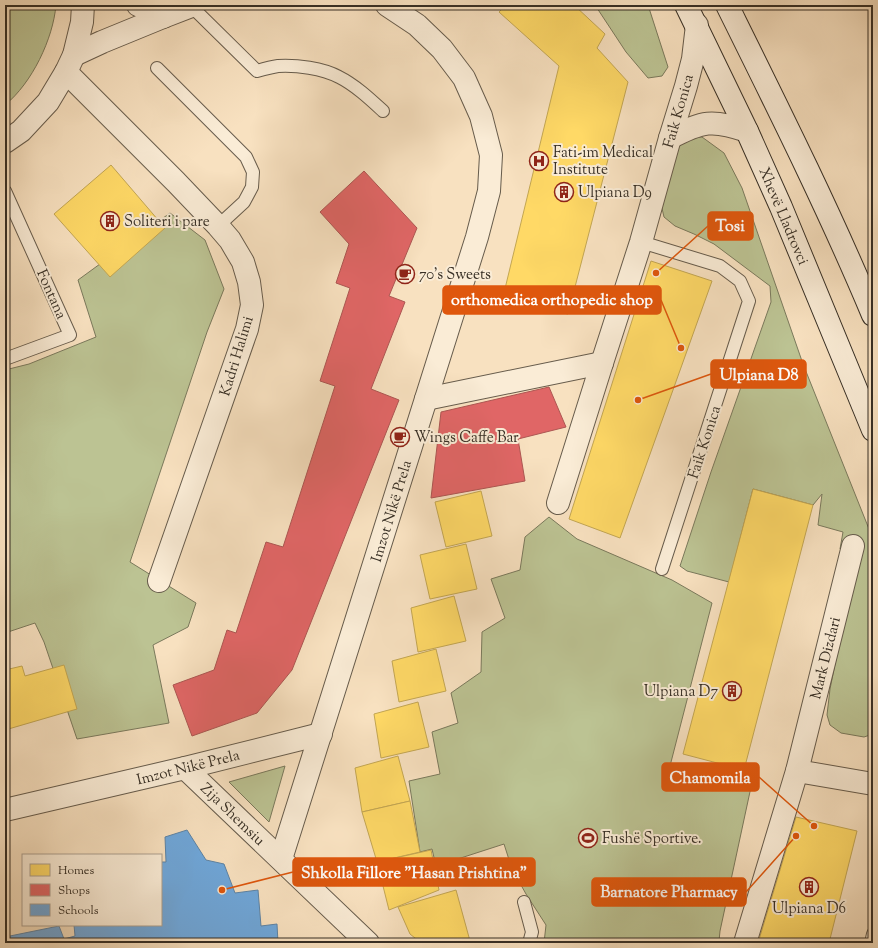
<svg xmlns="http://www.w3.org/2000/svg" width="878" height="948" viewBox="0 0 878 948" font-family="'Sorts Mill Goudy',serif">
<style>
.green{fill:#bcc393;stroke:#7a795c}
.homes{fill:#ffd966;stroke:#c3a652}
.shops{fill:#e06666;stroke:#ad5652}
.schools{fill:#6fa8dc;stroke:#5e84a5}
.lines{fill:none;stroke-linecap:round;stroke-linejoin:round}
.lane-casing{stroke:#675c4c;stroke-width:14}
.street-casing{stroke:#675c4c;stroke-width:24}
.secondary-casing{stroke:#372f25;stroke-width:24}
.lane{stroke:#faecd6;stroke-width:12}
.street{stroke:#faecd6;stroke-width:22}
.secondary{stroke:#faecd6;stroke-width:22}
.labels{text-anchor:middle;stroke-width:4;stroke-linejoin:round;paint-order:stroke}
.street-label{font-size:15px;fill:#372f25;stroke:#faecd6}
.poi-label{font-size:15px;fill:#372f25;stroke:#faecd6;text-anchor:start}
.leader{fill:none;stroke:#df570d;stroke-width:1.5}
.callout-dot{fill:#df570d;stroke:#faecd6;stroke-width:1.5}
.callout{fill:#df570d;stroke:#df570d;stroke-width:1.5}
.callout-label{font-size:16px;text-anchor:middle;font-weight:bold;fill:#fff}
</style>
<rect width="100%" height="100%" fill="#f8e1c0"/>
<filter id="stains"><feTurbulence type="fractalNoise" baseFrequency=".005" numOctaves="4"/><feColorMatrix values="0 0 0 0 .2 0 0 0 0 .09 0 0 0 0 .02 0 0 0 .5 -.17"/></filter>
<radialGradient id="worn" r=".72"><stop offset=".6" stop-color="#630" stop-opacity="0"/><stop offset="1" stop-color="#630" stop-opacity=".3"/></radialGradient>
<g class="green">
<path d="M5,5H56C53,39 32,83 5,105Z"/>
<polygon points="595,5 648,5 668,67 662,76 648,78 626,52"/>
<polygon points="702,137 724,153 742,188 803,364 873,539 873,734 864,737 841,733 830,725 827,715 830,689 857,555 840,549 843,532 818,525 822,494 813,505 753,489 729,582 687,571 680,566 711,472 771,302 770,286 714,244 694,234 675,226 664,217 661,204 676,150 688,138"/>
<polygon points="170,213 205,240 224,289 207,332 130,562 196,603 188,627 153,645 169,723 77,739 44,642 35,623 5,633 5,370 29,364 96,337 78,280"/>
<polygon points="549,517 577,539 672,580 712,603 670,766 751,787 720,931 719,941 712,943 544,943 546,925 526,894 512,869 504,844 436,866 432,849 420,852 409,781 440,774 432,732 458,723 451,693 481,672 482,632 505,618 491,579 520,570 525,537"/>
<polygon points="285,766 269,822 229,782"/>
</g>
<g class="homes">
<polygon points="506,5 574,5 605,34 597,48 628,82 568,314 502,301 559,66 499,12"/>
<polygon points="111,165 165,228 110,277 54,214"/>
<polygon points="651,261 712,281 620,538 569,519"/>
<polygon points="753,489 813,505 744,770 683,754"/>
<polygon points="481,491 492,536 446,547 435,502"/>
<polygon points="466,544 477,589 430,599 420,555"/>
<polygon points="454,596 466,641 418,652 411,608"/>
<polygon points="436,649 446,691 399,702 392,661"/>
<polygon points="64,665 77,709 5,730 5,670 22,666 25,676"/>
<polygon points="418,702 429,747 381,758 374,714"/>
<polygon points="398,756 410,801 362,812 355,768"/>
<polygon points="410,801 420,852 377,862 362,812"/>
<polygon points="796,817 857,831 829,943 758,943"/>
<polygon points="431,850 439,890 389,910 377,862"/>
<polygon points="456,890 470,941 460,943 420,942 410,934 398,907"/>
</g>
<g class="shops">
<polygon points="364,171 417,228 389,296 405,302 371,389 399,400 292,670 257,713 192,736 173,685 214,670 227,630 236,633 266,542 283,547 335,386 320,381 350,288 336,283 349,244 320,212"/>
<polygon points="549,387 566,427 518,439 525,481 431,498 441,412"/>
</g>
<polygon class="schools" points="187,830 206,860 224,864 235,893 258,890 261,926 277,924 278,943 5,943 5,937 59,926 64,939 75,936 74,925 161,925 161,862 166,862 165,837"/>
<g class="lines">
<g class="lane-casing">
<g id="lane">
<path d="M191,6L257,71C264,69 271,67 278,66C297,65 322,68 339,77C355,85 370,99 383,111"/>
<polyline points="157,68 246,157 253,172 252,187 244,202 218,226"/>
<polyline points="5,191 70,335 5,359"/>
<polyline points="641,242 720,266 740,281 749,301 662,569"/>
<polyline points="524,902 532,932 529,943"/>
<polyline points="871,943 873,934"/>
</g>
</g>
<g class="street-casing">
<g id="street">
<polyline points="138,5 163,17"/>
<polyline points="74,55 102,42 163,17 194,5"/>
<polyline points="66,72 176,182 218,226 230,240 243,262 249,282 252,305 247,329 159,581"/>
<path d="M670,138C702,121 713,119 747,131"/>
<polyline points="5,142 21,131 48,102 66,72 74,55 82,22 83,5"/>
<polyline points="426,399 602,363"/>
<polyline points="558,503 602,363 641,242 670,138 686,86 693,59 697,25"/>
<polyline points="185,768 368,943"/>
<polyline points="797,771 873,784"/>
<polyline points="5,810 185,768 321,734"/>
<polyline points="281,859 477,237 489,191 491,155 481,116 464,78 442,49 417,25 387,5"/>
<polyline points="745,943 797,771 853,546"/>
</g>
</g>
<g class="secondary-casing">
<g id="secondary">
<polyline points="686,5 747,131 781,207 873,430"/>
<path d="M727,5C778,108 829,210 873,315"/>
</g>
</g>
<use href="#lane" class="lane"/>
<use href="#street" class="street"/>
<use href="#secondary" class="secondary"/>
</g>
<defs>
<g id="hospital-ring" transform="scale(1)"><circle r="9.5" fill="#faecd6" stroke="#8f2418" stroke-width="1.5"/><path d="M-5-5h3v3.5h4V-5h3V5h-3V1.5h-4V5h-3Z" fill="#8f2418"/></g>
<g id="building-ring" transform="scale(1)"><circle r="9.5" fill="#faecd6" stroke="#8f2418" stroke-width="1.5"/><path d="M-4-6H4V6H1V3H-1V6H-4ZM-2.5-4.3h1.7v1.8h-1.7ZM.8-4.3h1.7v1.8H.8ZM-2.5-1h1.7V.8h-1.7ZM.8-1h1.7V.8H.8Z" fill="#8f2418"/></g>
<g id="cafe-ring" transform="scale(1)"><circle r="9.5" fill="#faecd6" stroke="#8f2418" stroke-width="1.5"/><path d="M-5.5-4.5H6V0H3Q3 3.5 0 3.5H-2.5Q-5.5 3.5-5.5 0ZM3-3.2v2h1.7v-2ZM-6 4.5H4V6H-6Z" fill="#8f2418"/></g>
<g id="stadium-ring" transform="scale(1)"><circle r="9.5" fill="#faecd6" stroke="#8f2418" stroke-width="1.5"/><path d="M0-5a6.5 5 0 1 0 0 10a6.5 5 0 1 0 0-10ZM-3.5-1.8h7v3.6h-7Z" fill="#8f2418"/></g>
</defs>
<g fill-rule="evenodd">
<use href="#hospital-ring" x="539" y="161"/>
<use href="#building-ring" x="564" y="192"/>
<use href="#building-ring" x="110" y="221"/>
<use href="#cafe-ring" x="405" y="274"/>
<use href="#cafe-ring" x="400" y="437"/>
<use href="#building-ring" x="732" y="691"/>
<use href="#stadium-ring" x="588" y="838"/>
<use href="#building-ring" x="809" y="887"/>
</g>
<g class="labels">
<g class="street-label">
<text transform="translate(678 111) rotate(-74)" y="5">Faik Konica</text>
<text transform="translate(784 216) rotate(67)" y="5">Xhevë Lladrovci</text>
<text transform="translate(52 294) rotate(66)" y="5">Fontana</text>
<text transform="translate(236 356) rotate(-73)" y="5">Kadri Halimi</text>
<text transform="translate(704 442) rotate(-72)" y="5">Faik Konica</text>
<text transform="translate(391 511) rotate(-73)" y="5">Imzot Nikë Prela</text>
<text transform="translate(825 658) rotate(-76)" y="5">Mark Dizdari</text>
<text transform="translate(188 767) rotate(-14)" y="5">Imzot Nikë Prela</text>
<text transform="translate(233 814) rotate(44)" y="5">Zija Shemsiu</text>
</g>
<g class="poi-label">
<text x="553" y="157">Fati-im Medical<tspan x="553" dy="17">Institute</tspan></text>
<text x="578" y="197">Ulpiana D9</text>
<text x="124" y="226">Soliteri i pare</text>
<text x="419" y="279">70's Sweets</text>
<text x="414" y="442">Wings Caffe Bar</text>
<text x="718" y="696" text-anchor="end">Ulpiana D7</text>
<text x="602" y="843">Fushë Sportive.</text>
<text x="809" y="913" text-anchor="middle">Ulpiana D6</text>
</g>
</g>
<path class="leader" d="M656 273L708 226M681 348L661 300M638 400L711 374M814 826L759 777M222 890L293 872M796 836L746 892"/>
<g class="callout-dot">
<circle cx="656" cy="273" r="4"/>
<circle cx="681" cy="348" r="4"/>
<circle cx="638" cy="400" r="4"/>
<circle cx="814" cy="826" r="4"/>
<circle cx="222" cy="890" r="4"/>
<circle cx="796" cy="836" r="4"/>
</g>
<g class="callout">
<rect x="708" y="212" width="45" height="28" rx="4"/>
<rect x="443" y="286" width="218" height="28" rx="4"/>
<rect x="711" y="360" width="95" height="28" rx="4"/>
<rect x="662" y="763" width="97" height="28" rx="4"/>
<rect x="293" y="858" width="242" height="28" rx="4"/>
<rect x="592" y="878" width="154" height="28" rx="4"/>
</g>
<g class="callout-label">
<text x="730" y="231">Tosi</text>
<text x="552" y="305">orthomedica orthopedic shop</text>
<text x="759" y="380">Ulpiana D8</text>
<text x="710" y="783">Chamomila</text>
<text x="414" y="878">Shkolla Fillore "Hasan Prishtina"</text>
<text x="669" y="897">Barnatore Pharmacy</text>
</g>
<rect width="878" height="948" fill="none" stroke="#f8e1c0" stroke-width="20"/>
<rect x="6" y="6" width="866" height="936" fill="none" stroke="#372f25" stroke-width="2"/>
<rect x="10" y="10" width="858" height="928" fill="none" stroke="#372f25"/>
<rect x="22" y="854" width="140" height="72" fill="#faecd6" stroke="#aca08f"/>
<rect x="30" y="864" width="20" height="12" fill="#ffd966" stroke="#aca08f"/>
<text x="58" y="874" font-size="12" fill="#372f25">Homes</text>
<rect x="30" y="884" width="20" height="12" fill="#e06666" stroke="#aca08f"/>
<text x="58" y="894" font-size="12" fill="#372f25">Shops</text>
<rect x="30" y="904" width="20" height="12" fill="#6fa8dc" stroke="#aca08f"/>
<text x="58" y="914" font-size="12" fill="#372f25">Schools</text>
<rect width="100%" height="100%" filter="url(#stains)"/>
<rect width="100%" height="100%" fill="url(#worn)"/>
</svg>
